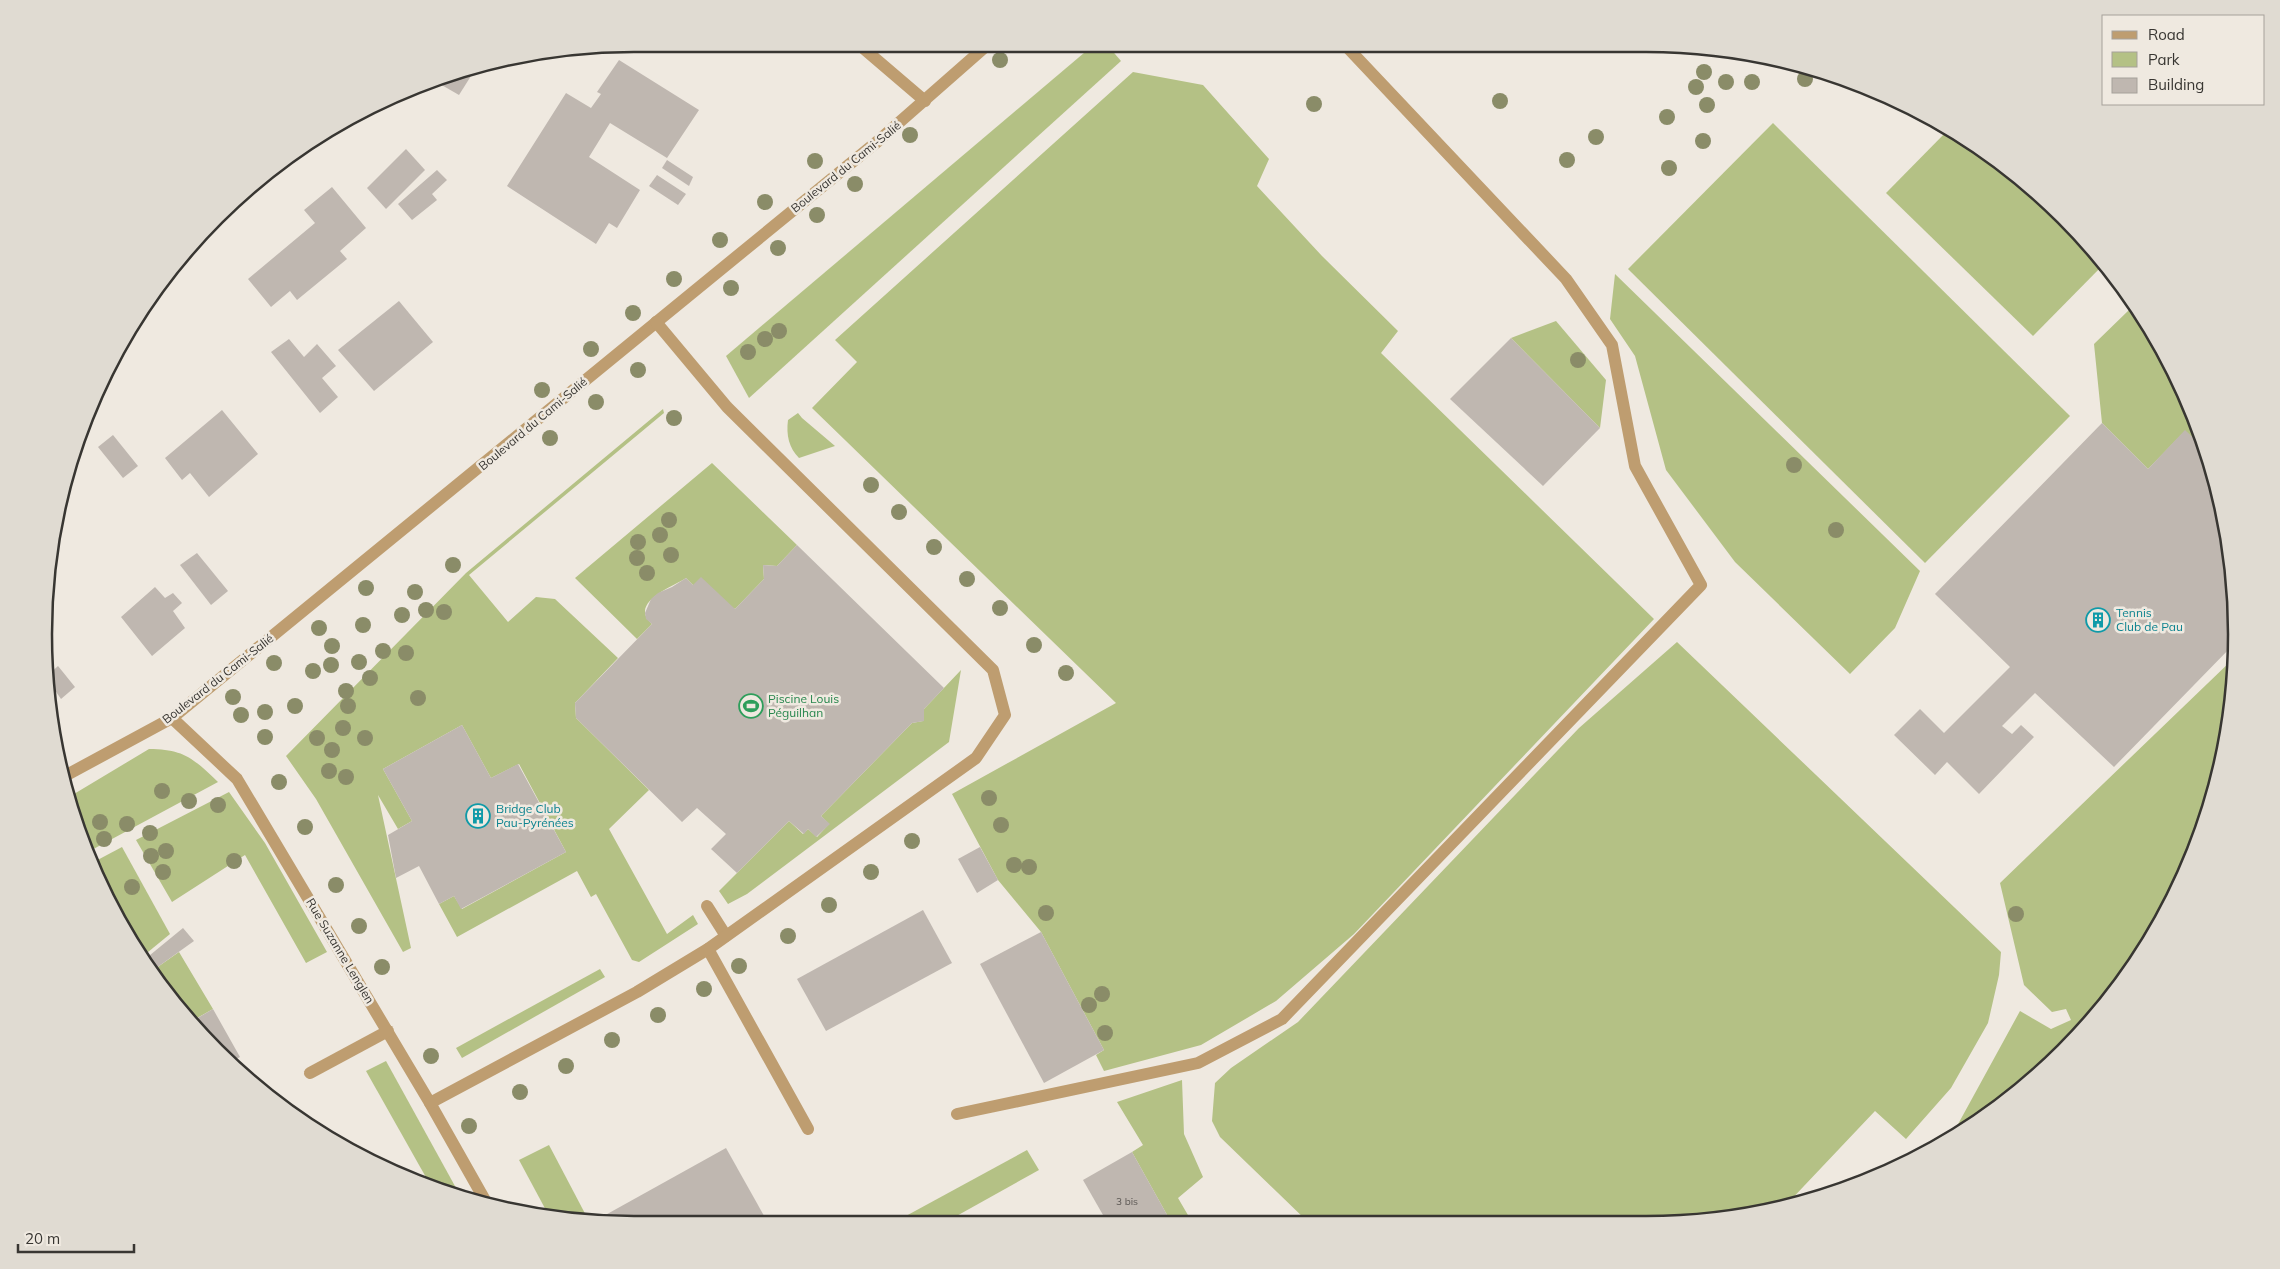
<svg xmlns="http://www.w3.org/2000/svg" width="2280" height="1269" viewBox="0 0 2280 1269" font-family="Mulish,sans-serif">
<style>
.green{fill:#b4c185}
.building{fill:#bfb7b0}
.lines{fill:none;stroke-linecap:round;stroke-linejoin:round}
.minor{stroke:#be9d70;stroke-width:12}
.tree{fill:#8a8c68}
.labels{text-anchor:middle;stroke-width:5;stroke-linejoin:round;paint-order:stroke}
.number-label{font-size:10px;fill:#5a5652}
.street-label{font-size:12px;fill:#383632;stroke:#efe9e0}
.culture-label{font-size:12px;fill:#0d838f;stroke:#efe9e0;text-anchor:start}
.leisure-label{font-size:12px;fill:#27864d;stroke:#efe9e0;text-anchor:start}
.rim{fill:none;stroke:#383632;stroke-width:2.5}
</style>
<rect width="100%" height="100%" fill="#efe9e0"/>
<g class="green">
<polygon points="1091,47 1109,47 1121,61 749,398 726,356"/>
<polygon points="1133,72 1203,85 1269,159 1257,186 1322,256 1398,331 1381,353 1654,619 1354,934 1276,1001 1201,1045 1104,1071 1096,1055 1104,1050 1041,932 998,880 952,794 1116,703 812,408 857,362 835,340"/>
<polygon points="1773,123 2070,416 1925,563 1628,269"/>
<polygon points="1949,129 2035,191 2104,264 2033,336 1886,193"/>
<polygon points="1615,274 1920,571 1895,628 1850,674 1735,562 1666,470 1635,356 1610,319"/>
<polygon points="2134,307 2175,373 2204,448 2185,431 2148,469 2102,423 2094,344 2129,310"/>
<polygon points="1556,321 1606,380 1600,428 1511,338"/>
<polygon points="663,409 664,413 469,575 508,622 536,597 555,599 618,658 575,703 576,718 649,790 609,829 667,934 693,915 698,924 639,962 632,960 596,894 591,897 577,871 457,937 439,904 454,896 462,909 566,852 519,764 491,778 462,725 383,769 412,821 398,829 378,795 411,948 403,952 316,799 286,756 466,573"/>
<path d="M798,413L802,418L835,446L799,458C789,448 786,435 788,420Z"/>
<path d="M712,463L797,545L777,566L763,565L764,579L735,609L693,585L686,578C672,587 628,603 652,624L637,639L575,578Z"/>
<polygon points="1677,642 2001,952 1999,975 1988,1023 1951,1088 1906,1139 1875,1111 1786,1205 1722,1220 1308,1222 1220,1137 1212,1121 1215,1083 1231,1068 1298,1022 1579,728"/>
<polygon points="2233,659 2231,712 2205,825 2164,914 2151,927 2156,932 2063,1052 1973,1126 1951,1137 2020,1011 2051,1029 2071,1020 2066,1009 2052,1012 2024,985 2000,883"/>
<polygon points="961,670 949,742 747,894 728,904 719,891 789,821 803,834 808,829 817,837 829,824 821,816 912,723 923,721 924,709"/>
<path d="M149,749C184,749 194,759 218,782L86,853L69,797Z"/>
<polygon points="229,792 265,843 327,952 306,963 245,855 172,902 136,840"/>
<polygon points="122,847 170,934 142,957 123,930 90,864"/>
<polygon points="179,952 213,1009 190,1022 181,1006 178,1007 152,971"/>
<polygon points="600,969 605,977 462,1058 456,1048"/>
<polygon points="386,1061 461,1197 445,1194 432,1188 366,1071"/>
<polygon points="1182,1080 1184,1134 1203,1177 1178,1198 1192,1222 1171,1222 1132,1152 1143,1145 1117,1102"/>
<polygon points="549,1145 590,1223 548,1214 519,1160"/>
<polygon points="1027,1150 1039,1170 944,1223 893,1223"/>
</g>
<g class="building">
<polygon points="619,60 699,110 667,158 610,123 589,157 640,190 617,228 609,223 596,244 507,186 566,93 591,108 601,94 597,92"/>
<polygon points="476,68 459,95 433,80 445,75"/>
<polygon points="406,149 425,170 386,209 367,188"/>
<polygon points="667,160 693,177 689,186 662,168"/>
<polygon points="437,170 447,180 432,194 437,200 412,220 398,204"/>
<polygon points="657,175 686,194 678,205 649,186"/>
<polygon points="332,187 366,228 340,251 347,259 297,300 290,291 271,307 248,279 315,223 304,210"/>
<polygon points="399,301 433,342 374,391 338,350"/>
<polygon points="1511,338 1600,428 1543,486 1450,399"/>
<polygon points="289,339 304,357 317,344 336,366 322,378 338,397 320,413 271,352"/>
<polygon points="222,410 258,454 209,497 190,473 182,480 165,458"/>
<polygon points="2102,423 2148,469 2185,430 2204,448 2216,482 2235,596 2233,645 2114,767 2035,693 2002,726 2012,734 2021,725 2034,737 1979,794 1947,762 1935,775 1894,735 1920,709 1944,733 2010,667 1935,594"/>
<polygon points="113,435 138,466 123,478 98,447"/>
<polygon points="797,545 944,688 924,709 924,721 912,723 821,816 830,824 816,837 808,829 804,834 789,821 737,873 711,849 726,834 697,808 682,822 576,718 575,703 652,624 646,619 645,613 651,599 658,593 672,587 686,578 693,585 701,577 735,609 764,579 763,565 777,566"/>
<polygon points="197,553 228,591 211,605 180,565"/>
<polygon points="155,587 165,598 173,593 182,603 173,611 185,628 152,656 121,617"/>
<polygon points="58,666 75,687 61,699 46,677"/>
<polygon points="462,725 491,778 518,764 566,852 461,909 454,896 439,904 419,866 396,878 388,835 412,821 383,769"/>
<polygon points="980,847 998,880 977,893 958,859"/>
<polygon points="923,910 952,963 826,1031 797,979"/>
<polygon points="183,928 194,941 152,971 144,960"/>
<polygon points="1041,932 1104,1050 1044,1083 980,964"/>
<polygon points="181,1006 188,1019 187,1020 178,1007"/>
<polygon points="213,1009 240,1057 229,1063 189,1023"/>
<polygon points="726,1148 768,1223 591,1223"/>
<polygon points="1132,1152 1171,1222 1107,1222 1083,1180"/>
</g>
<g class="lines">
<g class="minor">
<polyline points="863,48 925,101"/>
<polyline points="172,718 237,779 430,1103 486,1202"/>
<polyline points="63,777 172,718 878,141 985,47"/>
<polyline points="707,906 726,936"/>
<polyline points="708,949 808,1129"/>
<polyline points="310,1073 388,1031"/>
<polyline points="430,1103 637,992 708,949 976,758 1005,715 993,670 727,407 656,322"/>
<polyline points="957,1114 1198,1063 1282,1019 1701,585 1635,466 1612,345 1566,279 1346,46"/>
</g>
</g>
<g class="tree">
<circle cx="1000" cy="60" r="8"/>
<circle cx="1704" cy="72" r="8"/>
<circle cx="1805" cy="79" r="8"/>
<circle cx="1726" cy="82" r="8"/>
<circle cx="1752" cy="82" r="8"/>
<circle cx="1696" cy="87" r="8"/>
<circle cx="1500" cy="101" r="8"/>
<circle cx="1314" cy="104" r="8"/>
<circle cx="1707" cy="105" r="8"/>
<circle cx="1667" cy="117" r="8"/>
<circle cx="910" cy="135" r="8"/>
<circle cx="1596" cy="137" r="8"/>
<circle cx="1703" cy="141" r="8"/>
<circle cx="1567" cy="160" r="8"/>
<circle cx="815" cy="161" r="8"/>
<circle cx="1669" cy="168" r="8"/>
<circle cx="855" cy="184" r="8"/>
<circle cx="765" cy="202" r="8"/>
<circle cx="817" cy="215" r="8"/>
<circle cx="720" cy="240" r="8"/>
<circle cx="778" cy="248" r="8"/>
<circle cx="674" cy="279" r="8"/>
<circle cx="731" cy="288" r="8"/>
<circle cx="633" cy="313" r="8"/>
<circle cx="779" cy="331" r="8"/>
<circle cx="765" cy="339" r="8"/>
<circle cx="591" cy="349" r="8"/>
<circle cx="748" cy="352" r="8"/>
<circle cx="1578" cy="360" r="8"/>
<circle cx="638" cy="370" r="8"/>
<circle cx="542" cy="390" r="8"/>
<circle cx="596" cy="402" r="8"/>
<circle cx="674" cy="418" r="8"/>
<circle cx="550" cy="438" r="8"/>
<circle cx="1794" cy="465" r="8"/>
<circle cx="871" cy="485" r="8"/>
<circle cx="899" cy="512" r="8"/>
<circle cx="669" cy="520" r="8"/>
<circle cx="1836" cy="530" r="8"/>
<circle cx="660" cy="535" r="8"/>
<circle cx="638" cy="542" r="8"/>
<circle cx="934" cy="547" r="8"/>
<circle cx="671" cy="555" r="8"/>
<circle cx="637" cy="558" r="8"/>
<circle cx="453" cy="565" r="8"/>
<circle cx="647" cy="573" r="8"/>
<circle cx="967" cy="579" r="8"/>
<circle cx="366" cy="588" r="8"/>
<circle cx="415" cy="592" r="8"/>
<circle cx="1000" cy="608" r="8"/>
<circle cx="426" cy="610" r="8"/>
<circle cx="444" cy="612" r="8"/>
<circle cx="402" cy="615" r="8"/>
<circle cx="363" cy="625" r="8"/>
<circle cx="319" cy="628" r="8"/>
<circle cx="1034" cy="645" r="8"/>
<circle cx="332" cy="646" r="8"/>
<circle cx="383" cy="651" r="8"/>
<circle cx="406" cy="653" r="8"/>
<circle cx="359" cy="662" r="8"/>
<circle cx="274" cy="663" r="8"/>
<circle cx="331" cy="665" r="8"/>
<circle cx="313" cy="671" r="8"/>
<circle cx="1066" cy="673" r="8"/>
<circle cx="370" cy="678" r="8"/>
<circle cx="346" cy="691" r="8"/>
<circle cx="233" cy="697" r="8"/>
<circle cx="418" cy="698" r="8"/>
<circle cx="295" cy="706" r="8"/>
<circle cx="348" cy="706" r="8"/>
<circle cx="265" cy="712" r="8"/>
<circle cx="241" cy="715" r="8"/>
<circle cx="343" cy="728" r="8"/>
<circle cx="265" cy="737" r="8"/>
<circle cx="317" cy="738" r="8"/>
<circle cx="365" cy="738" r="8"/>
<circle cx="332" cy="750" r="8"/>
<circle cx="329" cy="771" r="8"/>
<circle cx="346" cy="777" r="8"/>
<circle cx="279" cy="782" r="8"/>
<circle cx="162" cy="791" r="8"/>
<circle cx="989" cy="798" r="8"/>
<circle cx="189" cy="801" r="8"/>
<circle cx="218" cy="805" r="8"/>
<circle cx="100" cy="822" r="8"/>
<circle cx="127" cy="824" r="8"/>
<circle cx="1001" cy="825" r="8"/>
<circle cx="305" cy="827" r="8"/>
<circle cx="150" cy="833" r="8"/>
<circle cx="104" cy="839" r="8"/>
<circle cx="912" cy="841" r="8"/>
<circle cx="166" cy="851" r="8"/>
<circle cx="151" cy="856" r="8"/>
<circle cx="234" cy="861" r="8"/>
<circle cx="1014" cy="865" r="8"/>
<circle cx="1029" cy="867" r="8"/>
<circle cx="163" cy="872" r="8"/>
<circle cx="871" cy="872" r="8"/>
<circle cx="336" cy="885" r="8"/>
<circle cx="132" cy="887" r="8"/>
<circle cx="829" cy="905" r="8"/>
<circle cx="1046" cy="913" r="8"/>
<circle cx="2016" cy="914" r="8"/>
<circle cx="359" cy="926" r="8"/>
<circle cx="788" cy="936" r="8"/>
<circle cx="739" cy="966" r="8"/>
<circle cx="382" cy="967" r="8"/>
<circle cx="704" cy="989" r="8"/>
<circle cx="1102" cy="994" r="8"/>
<circle cx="1089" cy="1005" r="8"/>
<circle cx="658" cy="1015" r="8"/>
<circle cx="1105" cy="1033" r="8"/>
<circle cx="612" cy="1040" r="8"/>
<circle cx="431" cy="1056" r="8"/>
<circle cx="566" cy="1066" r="8"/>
<circle cx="520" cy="1092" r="8"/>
<circle cx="469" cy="1126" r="8"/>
</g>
<defs>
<g id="building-ring" transform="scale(1.25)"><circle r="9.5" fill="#efe9e0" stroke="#0f9aa8" stroke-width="1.5"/><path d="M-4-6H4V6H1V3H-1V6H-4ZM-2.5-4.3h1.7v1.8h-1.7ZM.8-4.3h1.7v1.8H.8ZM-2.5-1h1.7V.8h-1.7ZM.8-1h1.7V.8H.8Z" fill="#0f9aa8"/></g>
<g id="stadium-ring" transform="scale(1.25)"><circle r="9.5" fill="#efe9e0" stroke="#2e9e5b" stroke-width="1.5"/><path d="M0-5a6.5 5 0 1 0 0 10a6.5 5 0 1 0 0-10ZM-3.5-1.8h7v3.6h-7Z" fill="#2e9e5b"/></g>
</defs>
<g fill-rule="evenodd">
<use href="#building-ring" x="2098" y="620"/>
<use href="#stadium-ring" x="751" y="706"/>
<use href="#building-ring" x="478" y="816"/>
</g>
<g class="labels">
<g class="number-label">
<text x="1127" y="1205">3 bis</text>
</g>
<g class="street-label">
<text transform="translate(846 167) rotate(-39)" y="4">Boulevard du Cami-Salié</text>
<text transform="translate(533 424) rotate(-40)" y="4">Boulevard du Cami-Salié</text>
<text transform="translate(218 679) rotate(-38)" y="4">Boulevard du Cami-Salié</text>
<text transform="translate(340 951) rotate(59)" y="4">Rue Suzanne Lenglen</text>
</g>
<g class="culture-label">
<text x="2116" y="617">Tennis<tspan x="2116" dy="14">Club de Pau</tspan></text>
<text x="496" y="813">Bridge Club<tspan x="496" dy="14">Pau-Pyrénées</tspan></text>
</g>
<g class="leisure-label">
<text x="768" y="703">Piscine Louis<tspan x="768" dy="14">Péguilhan</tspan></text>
</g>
</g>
<path d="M0 0H2280V1269H0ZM634 52H1646A582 582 0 0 1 2228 634V634A582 582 0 0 1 1646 1216H634A582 582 0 0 1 52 634V634A582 582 0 0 1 634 52Z" fill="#e0dbd2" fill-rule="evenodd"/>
<path class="rim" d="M634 52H1646A582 582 0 0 1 2228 634V634A582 582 0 0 1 1646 1216H634A582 582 0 0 1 52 634V634A582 582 0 0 1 634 52Z"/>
<rect x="2102" y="15" width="162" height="90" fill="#efe9e0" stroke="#a6a19a"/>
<rect x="2112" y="31" width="25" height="8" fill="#be9d70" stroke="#a6a19a"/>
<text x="2148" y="40" font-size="15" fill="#383632">Road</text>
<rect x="2112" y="52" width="25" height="15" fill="#b4c185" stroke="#a6a19a"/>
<text x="2148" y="65" font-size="15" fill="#383632">Park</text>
<rect x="2112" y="78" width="25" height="15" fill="#bfb7b0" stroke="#a6a19a"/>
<text x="2148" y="90" font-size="15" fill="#383632">Building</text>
<path d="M18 1244v8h116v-8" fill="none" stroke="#383632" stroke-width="2.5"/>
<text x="25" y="1244" font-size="15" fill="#383632" stroke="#efe9e0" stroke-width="4" paint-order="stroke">20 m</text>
</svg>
